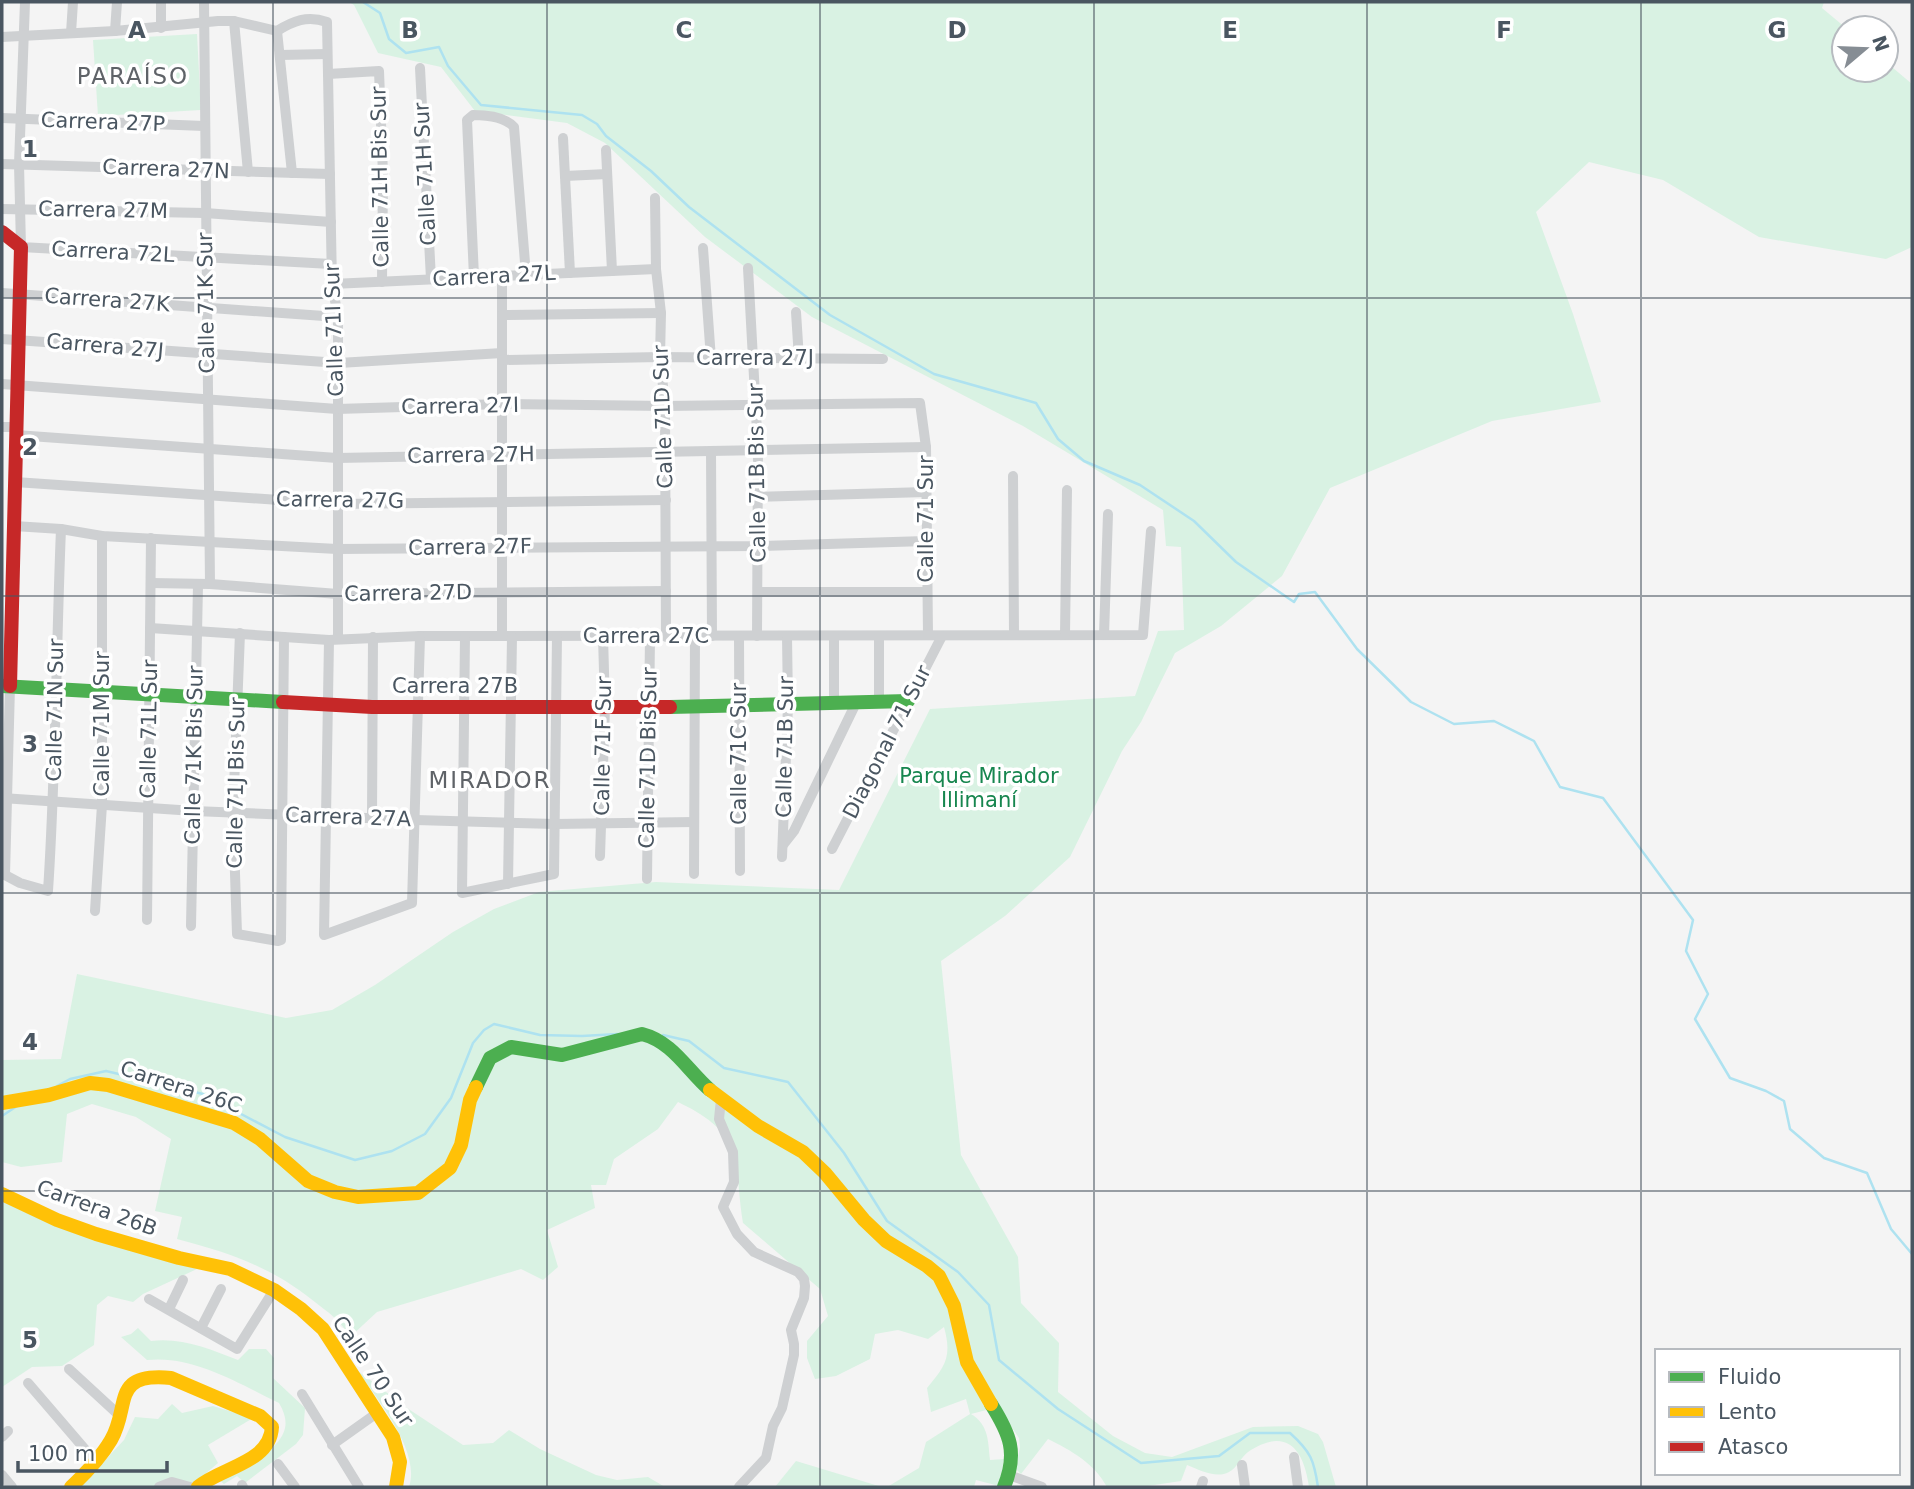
<svg xmlns="http://www.w3.org/2000/svg" width="1914" height="1489" viewBox="0 0 1914 1489" font-family="'DejaVu Sans',sans-serif">
<style>
.green{fill:#d9f2e3}
.lines{fill:none;stroke-linecap:round;stroke-linejoin:round}
.stream{stroke:#aee2f0;stroke-width:2.5}
.street{stroke:#ced0d2;stroke-width:10}
.fast{stroke:#4caf50;stroke-width:14}
.slow{stroke:#ffc107;stroke-width:14}
.jam{stroke:#c62828;stroke-width:14}
.grid{fill:none;stroke:#4a5661;stroke-width:2;stroke-opacity:0.55}
.labels{text-anchor:middle;stroke-width:7;stroke-linejoin:round;paint-order:stroke}
.street-label{font-size:21px;fill:#4a5661;stroke:#fff}
.park-label{font-size:21px;fill:#17864f;stroke:#fff}
.neighbourhood-label{font-size:23px;letter-spacing:2px;fill:#5f6368;stroke:#fff}
.grid-label{font-size:23px;text-anchor:middle;font-weight:bold;fill:#4a5661;stroke:#fff;stroke-width:7;stroke-linejoin:round;paint-order:stroke}
</style>
<rect width="100%" height="100%" fill="#f4f4f4"/>
<g class="green">
<path d="M349,2H1824L1822,8L1846,28L1844,70H1886V62L1912,84V247L1886,259L1759,237L1663,180L1589,162L1536,212L1573,314L1601,402L1492,421L1330,488L1282,576L1221,626L1175,653L1141,722L1122,751L1070,857L1005,916L941,961L961,1155L1018,1257L1021,1303L1059,1343L1058,1392L1113,1436L1145,1453L1172,1457L1253,1427L1298,1426L1318,1434L1323,1442L1336,1487H1309C1304,1450 1287,1426 1248,1452C1241,1457 1237,1468 1229,1472C1216,1479 1200,1470 1187,1465L1181,1481L1141,1487H1107C1094,1463 1072,1451 1048,1439L1021,1474L1016,1469L1020,1447L1019,1438L998,1407L971,1414C989,1425 988,1441 990,1460L1004,1459L999,1486L976,1480L974,1487H887L919,1468L926,1442L970,1414L966,1399L931,1412L927,1388C946,1366 952,1356 944,1327L928,1339L898,1330L875,1334L870,1359L836,1376L815,1379L807,1358V1341L828,1316L820,1289L743,1223C739,1201 739,1179 735,1158C730,1130 701,1113 678,1102L658,1129L614,1159L606,1185H591L595,1208L547,1230L558,1267L543,1280L521,1269L377,1312L349,1338C344,1324 332,1315 320,1306C274,1268 234,1254 177,1239L182,1217L155,1211L171,1139L136,1117L92,1104L67,1114L62,1162L21,1167L2,1162V1060L61,1059L77,974L286,1018L332,1010L375,985L453,932L494,909L539,892L656,882L839,890L930,709L1135,696L1158,631L1184,630L1181,547L1166,546L1163,510L1023,426L812,317L705,237L605,143L567,123L475,111L441,67L378,53L354,5Z"/>
<polygon points="197,34 201,110 98,116 93,40"/>
<polygon points="2,1201 70,1231 197,1269 143,1294 133,1302 108,1296 97,1305 94,1345 62,1366 32,1367 2,1387"/>
<path d="M138,1328L151,1341C181,1337 210,1349 238,1360L249,1349H266L274,1358L273,1378L305,1408L303,1435L296,1444L245,1483L237,1476L224,1484L218,1479L273,1447C288,1433 289,1420 279,1403C238,1383 193,1355 147,1360L121,1337L131,1334Z"/>
<path d="M358,1371L410,1410L463,1445L493,1443L509,1430L540,1449L596,1475L617,1480L648,1477L665,1487H409C421,1451 378,1401 358,1371Z"/>
<polygon points="172,1404 182,1413 213,1406 253,1418 208,1445 218,1463 190,1487 80,1487 124,1440 135,1417 158,1419"/>
<polygon points="796,1461 882,1487 775,1487"/>
</g>
<g class="lines">
<g class="stream">
<polyline points="363,2 380,13 389,39 406,53 439,47 448,66 481,105 582,115 597,124 606,136 651,171 689,207 830,315 934,374 1036,403 1058,439 1084,461 1140,485 1194,521 1236,562 1288,598 1294,602 1299,594 1315,592 1357,649 1411,702 1454,724 1494,721 1534,741 1560,787 1603,798 1693,920 1686,951 1708,994 1695,1019 1730,1078 1766,1091 1784,1101 1790,1129 1824,1158 1867,1173 1891,1229 1912,1254"/>
<path d="M663,1035L689,1041L724,1068L788,1082L844,1153L887,1221L958,1272L989,1305L999,1360L1058,1409L1141,1463L1219,1456L1250,1433H1290C1311,1452 1314,1460 1318,1487"/>
<polyline points="57,1086 70,1079 106,1071 203,1094 285,1137 355,1160 392,1151 425,1134 451,1098 473,1043 484,1030 494,1024 540,1035 582,1036 618,1034"/>
<polyline points="2,1116 17,1106"/>
</g>
<g class="street">
<polyline points="25,2 19,164 21,247 331,264"/>
<polyline points="204,2 210,584"/>
<polyline points="234,21 248,172"/>
<polyline points="161,28 161,2"/>
<polyline points="115,31 117,2"/>
<path d="M277,31C293,21 307,15 327,22L332,284L338,317V638"/>
<polyline points="277,31 292,173"/>
<polyline points="71,33 73,2"/>
<polyline points="2,37 115,31 218,21 234,21 277,31"/>
<polyline points="280,55 327,54"/>
<polyline points="420,68 431,279"/>
<polyline points="328,74 379,71 383,175 382,282"/>
<polyline points="2,118 204,126"/>
<polyline points="563,138 570,273"/>
<polyline points="606,150 612,271"/>
<polyline points="2,164 330,174"/>
<polyline points="565,176 607,174"/>
<polyline points="655,198 656,269 661,313 660,357 665,406 666,637"/>
<polyline points="2,209 205,213 331,222"/>
<polyline points="703,248 711,359"/>
<polyline points="748,268 758,450 757,636"/>
<polyline points="502,276 502,636"/>
<path d="M474,277L467,120L473,115C486,115 505,117 514,127L526,275"/>
<polyline points="332,284 656,269"/>
<polyline points="2,293 338,317"/>
<polyline points="796,312 799,359"/>
<polyline points="502,315 661,313"/>
<polyline points="2,339 339,363 502,353"/>
<polyline points="502,360 660,357 883,359"/>
<polyline points="2,384 337,409 502,404 665,406 920,403 926,447 928,635"/>
<polyline points="2,427 16,427"/>
<polyline points="16,435 337,458 926,447"/>
<polyline points="711,451 712,636"/>
<polyline points="1013,476 1014,635"/>
<polyline points="15,482 337,504 666,500"/>
<polyline points="757,497 926,492"/>
<polyline points="14,526 61,529 102,536 337,549 758,546 926,541"/>
<polyline points="151,583 210,584 338,594 666,591"/>
<polyline points="758,592 926,592"/>
<polyline points="150,628 329,640 420,636 1143,635 1151,531"/>
<polyline points="240,633 233,813 237,934 278,941 281,940 284,637"/>
<polyline points="1065,635 1067,490"/>
<polyline points="1104,635 1108,514"/>
<polyline points="465,636 462,893 554,874 557,636"/>
<polyline points="739,636 740,871"/>
<polyline points="834,636 834,703"/>
<polyline points="879,636 879,702"/>
<polyline points="329,640 324,935 412,903 420,636"/>
<path d="M10,686L5,875L20,883L48,891C56,770 56,650 61,529"/>
<polyline points="2,798 194,811 416,820 555,824 694,822"/>
<polyline points="372,817 373,637"/>
<polyline points="783,845 794,831 856,703"/>
<polyline points="832,849 942,636"/>
<polyline points="600,856 605,707 603,636"/>
<polyline points="782,857 788,705 787,636"/>
<polyline points="694,874 695,636"/>
<polyline points="647,879 650,637"/>
<polyline points="508,884 512,637"/>
<polyline points="95,911 102,805 102,536"/>
<polyline points="147,920 151,538"/>
<polyline points="191,926 198,585"/>
<polyline points="721,1099 719,1119 733,1152 734,1182 723,1207 737,1234 754,1252 798,1272 804,1279 805,1286 804,1298 791,1330 794,1344 794,1355 782,1408 773,1426 766,1458 739,1487"/>
<polyline points="149,1299 237,1349 274,1290"/>
<polyline points="169,1309 183,1280"/>
<polyline points="201,1328 221,1289"/>
<polyline points="69,1369 120,1416"/>
<polyline points="28,1383 95,1461"/>
<polyline points="302,1394 359,1487"/>
<polyline points="2,1437 8,1431"/>
<polyline points="332,1445 377,1413"/>
<polyline points="1294,1457 1298,1487"/>
<polyline points="278,1464 295,1487"/>
<polyline points="1242,1465 1245,1487"/>
<polyline points="2,1475 12,1487"/>
<polyline points="1009,1475 1042,1487"/>
<polyline points="242,1485 243,1487"/>
<polyline points="159,1487 172,1482 190,1487"/>
<polyline points="1201,1487 1203,1481"/>
</g>
<g class="fast">
<polyline points="2,686 283,702"/>
<polyline points="670,707 908,701"/>
<path d="M476,1087L490,1058L511,1047L562,1055L642,1034C673,1042 687,1070 710,1090"/>
<path d="M991,1404C1010,1434 1018,1453 1004,1487"/>
</g>
<g class="slow">
<polyline points="710,1090 758,1126 803,1152 825,1173 864,1220 886,1241 927,1266 939,1276 954,1306 967,1362 991,1404"/>
<polyline points="2,1103 49,1095 90,1083 108,1085 234,1123 260,1139 308,1181 335,1192 358,1197 418,1193 450,1168 461,1145 470,1100 476,1087"/>
<polyline points="2,1194 57,1220 96,1234 179,1258 230,1269 274,1290 301,1309 323,1329 393,1437 400,1462 396,1487"/>
<path d="M71,1487C86,1473 101,1457 111,1440C131,1406 110,1372 171,1378L260,1416L272,1427C270,1463 222,1467 198,1487"/>
</g>
<g class="jam">
<polyline points="2,232 21,247 10,686"/>
<polyline points="283,702 372,707 670,707"/>
</g>
</g>
<path class="grid" d="M273,2V1487M547,2V1487M820,2V1487M1094,2V1487M1367,2V1487M1641,2V1487M2,298H1912M2,596H1912M2,893H1912M2,1191H1912"/>
<g class="labels">
<g class="street-label">
<text transform="translate(103 122) rotate(2)" y="7">Carrera 27P</text>
<text transform="translate(166 169) rotate(2)" y="7">Carrera 27N</text>
<text transform="translate(425 174) rotate(-93)" y="7">Calle 71H Sur</text>
<text transform="translate(380 177) rotate(-91)" y="7">Calle 71H Bis Sur</text>
<text transform="translate(103 210) rotate(1)" y="7">Carrera 27M</text>
<text transform="translate(113 252) rotate(3)" y="7">Carrera 72L</text>
<text transform="translate(494 276) rotate(-3)" y="7">Carrera 27L</text>
<text transform="translate(107 300) rotate(4)" y="7">Carrera 27K</text>
<text transform="translate(206 303) rotate(-91)" y="7">Calle 71K Sur</text>
<text transform="translate(334 330) rotate(-92)" y="7">Calle 71I Sur</text>
<text transform="translate(105 346) rotate(5)" y="7">Carrera 27J</text>
<text x="755" y="365">Carrera 27J</text>
<text transform="translate(460 406) rotate(-1)" y="7">Carrera 27I</text>
<text transform="translate(663 417) rotate(-92)" y="7">Calle 71D Sur</text>
<text transform="translate(471 455) rotate(-1)" y="7">Carrera 27H</text>
<text transform="translate(757 473) rotate(-91)" y="7">Calle 71B Bis Sur</text>
<text transform="translate(340 500) rotate(1)" y="7">Carrera 27G</text>
<text transform="translate(926 519) rotate(-90)" y="7">Calle 71 Sur</text>
<text transform="translate(470 547) rotate(-1)" y="7">Carrera 27F</text>
<text transform="translate(408 593) rotate(-1)" y="7">Carrera 27D</text>
<text x="646" y="643">Carrera 27C</text>
<text x="455" y="693">Carrera 27B</text>
<text transform="translate(55 710) rotate(-89)" y="7">Calle 71N Sur</text>
<text transform="translate(102 724) rotate(-90)" y="7">Calle 71M Sur</text>
<text transform="translate(149 729) rotate(-89)" y="7">Calle 71L Sur</text>
<text transform="translate(887 742) rotate(-63)" y="7">Diagonal 71 Sur</text>
<text transform="translate(603 746) rotate(-89)" y="7">Calle 71F Sur</text>
<text transform="translate(785 747) rotate(-89)" y="7">Calle 71B Sur</text>
<text transform="translate(739 754) rotate(-90)" y="7">Calle 71C Sur</text>
<text transform="translate(194 755) rotate(-89)" y="7">Calle 71K Bis Sur</text>
<text transform="translate(648 758) rotate(-89)" y="7">Calle 71D Bis Sur</text>
<text transform="translate(236 783) rotate(-89)" y="7">Calle 71J Bis Sur</text>
<text transform="translate(348 817) rotate(2)" y="7">Carrera 27A</text>
<text transform="translate(181 1087) rotate(18)" y="7">Carrera 26C</text>
<text transform="translate(97 1208) rotate(20)" y="7">Carrera 26B</text>
<text transform="translate(373 1371) rotate(56)" y="7">Calle 70 Sur</text>
</g>
<g class="park-label">
<text x="979" y="783">Parque Mirador<tspan x="979" dy="24">Illimaní</tspan></text>
</g>
<g class="neighbourhood-label">
<text x="133" y="84">PARAÍSO</text>
<text x="490" y="788">MIRADOR</text>
</g>
</g>
<g class="grid-label">
<text x="137" y="38">A</text>
<text x="410" y="38">B</text>
<text x="684" y="38">C</text>
<text x="957" y="38">D</text>
<text x="1230" y="38">E</text>
<text x="1504" y="38">F</text>
<text x="1777" y="38">G</text>
<text x="30" y="157">1</text>
<text x="30" y="455">2</text>
<text x="30" y="752">3</text>
<text x="30" y="1050">4</text>
<text x="30" y="1348">5</text>
</g>
<rect width="1914" height="1489" fill="none" stroke="#4a5661" stroke-width="7"/>
<rect x="1655" y="1349" width="245" height="126" fill="#ffffff" stroke="#b7bbc0" stroke-width="2"/>
<rect x="1669" y="1372" width="35" height="10" fill="#4caf50" stroke="#b7bbc0" stroke-width="2"/>
<text x="1718" y="1384" font-size="21" fill="#4a5661">Fluido</text>
<rect x="1669" y="1407" width="35" height="10" fill="#ffc107" stroke="#b7bbc0" stroke-width="2"/>
<text x="1718" y="1419" font-size="21" fill="#4a5661">Lento</text>
<rect x="1669" y="1442" width="35" height="10" fill="#c62828" stroke="#b7bbc0" stroke-width="2"/>
<text x="1718" y="1454" font-size="21" fill="#4a5661">Atasco</text>
<g transform="translate(1865 49) rotate(71)"><circle r="33" fill="#ffffff" stroke="#b7bbc0" stroke-width="2"/>
<path d="M0-5L12 26L0 18L-12 26Z" fill="#868d94"/>
<text y="-10" font-size="19" font-weight="bold" text-anchor="middle" fill="#4a5661">N</text>
</g>
<path d="M18 1461v10h149v-10" fill="none" stroke="#4a5661" stroke-width="3.5"/>
<text x="28" y="1461" font-size="21" fill="#4a5661" stroke="#ffffff" stroke-width="5" paint-order="stroke">100 m</text>
</svg>
